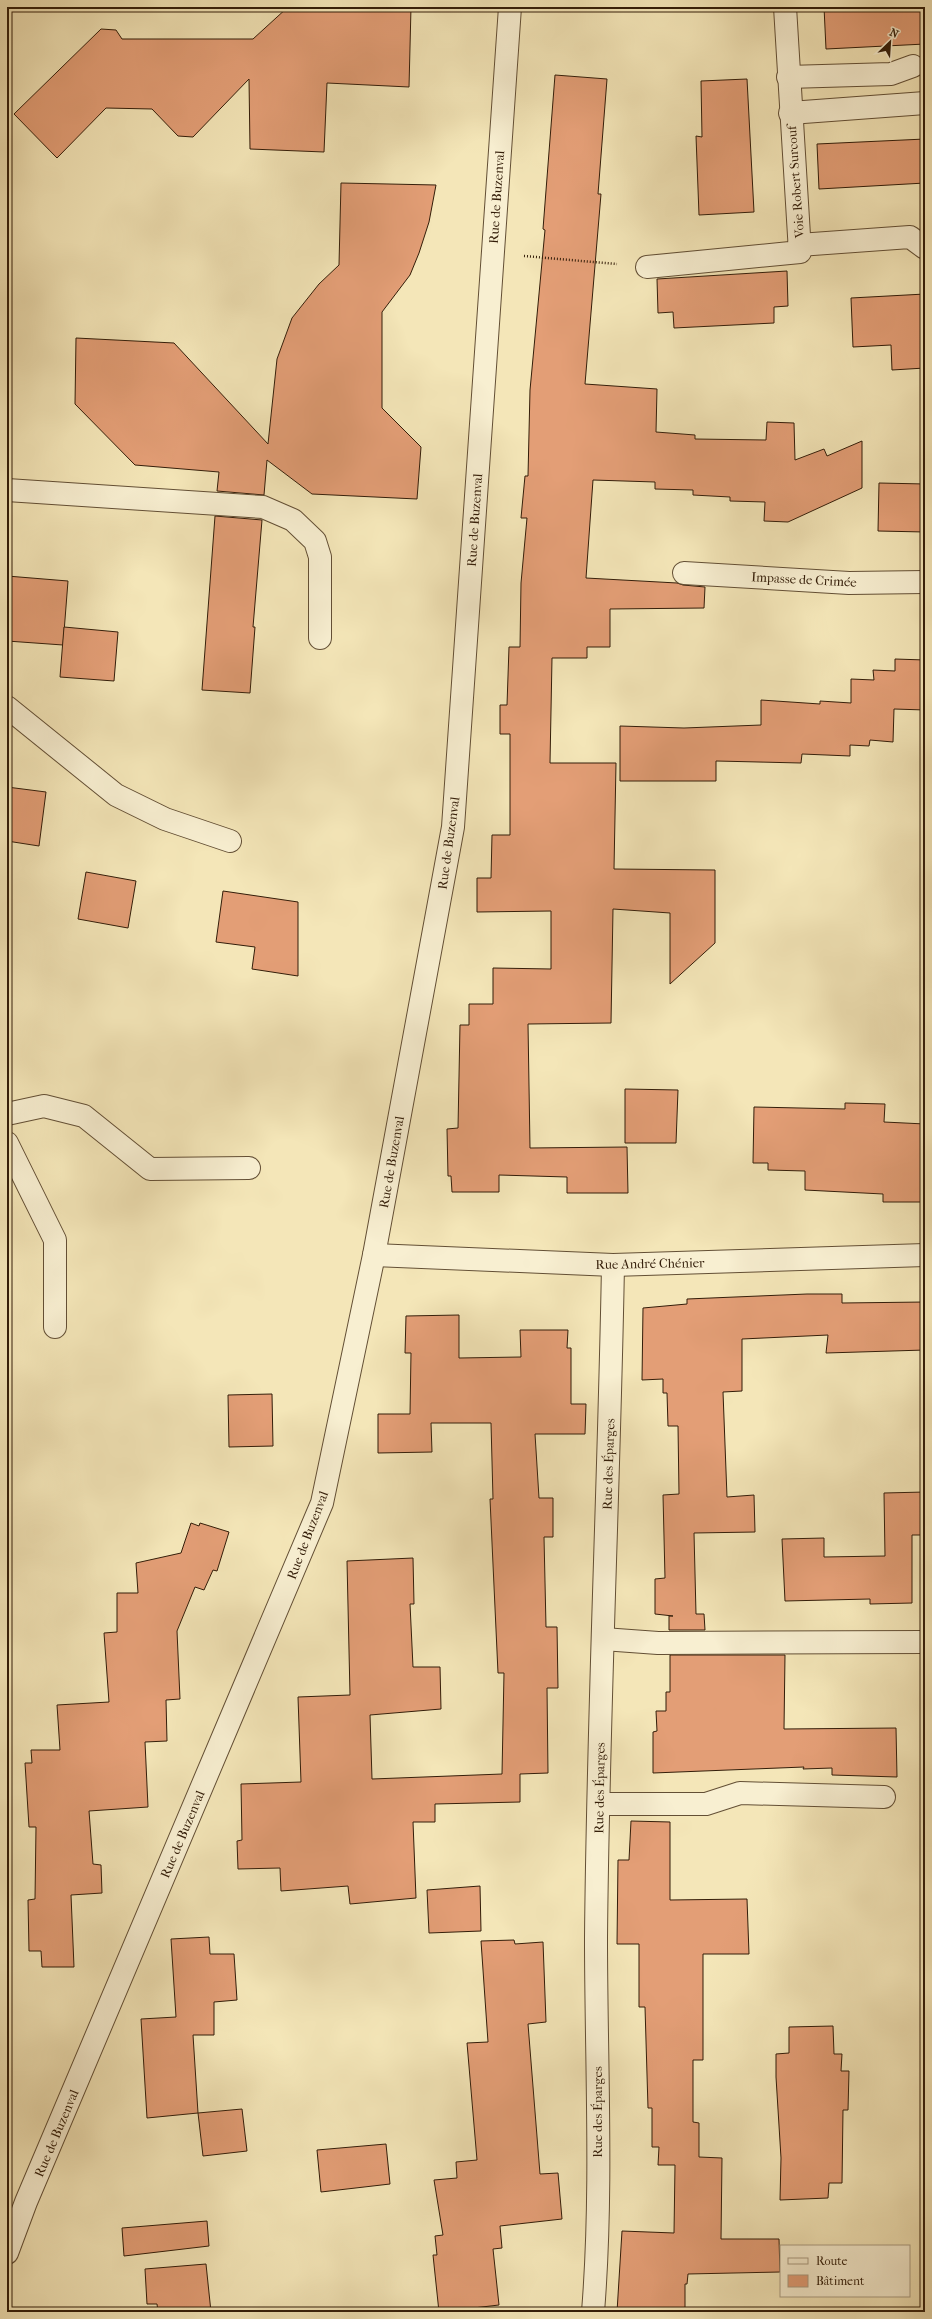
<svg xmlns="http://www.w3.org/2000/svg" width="932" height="2319" viewBox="0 0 932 2319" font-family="'IM FELL French Canon',serif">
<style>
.building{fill:#e39e76;stroke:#331d09}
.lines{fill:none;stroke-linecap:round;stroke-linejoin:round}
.service-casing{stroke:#634f35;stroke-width:24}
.minor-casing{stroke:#634f35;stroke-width:24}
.path{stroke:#331d09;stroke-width:2.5;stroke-dasharray:1 2;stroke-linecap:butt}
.service{stroke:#f8efd1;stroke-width:22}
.minor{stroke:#f8efd1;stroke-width:22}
.labels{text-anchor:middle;stroke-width:3.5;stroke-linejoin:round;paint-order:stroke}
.street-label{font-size:13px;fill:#331d09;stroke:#f8efd1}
</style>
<rect width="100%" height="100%" fill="#f4e6b8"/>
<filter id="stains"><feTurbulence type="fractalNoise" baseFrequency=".005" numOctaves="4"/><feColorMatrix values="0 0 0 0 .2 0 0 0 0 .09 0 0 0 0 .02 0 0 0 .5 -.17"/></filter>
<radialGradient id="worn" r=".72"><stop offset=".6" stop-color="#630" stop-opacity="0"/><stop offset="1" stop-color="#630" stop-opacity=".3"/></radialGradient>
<g class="building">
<polygon points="288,7 411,7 409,87 327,83 324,152 250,149 249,79 193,137 178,136 152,109 106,108 57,158 14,114 101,29 116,30 122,39 253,39"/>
<polygon points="824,7 925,7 925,44 826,49"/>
<polygon points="555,75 607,79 598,194 601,194 585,384 657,389 656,432 695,435 695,439 766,440 767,422 794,423 795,460 824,449 827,456 862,441 862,488 788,522 764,521 765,502 730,501 730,497 693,495 693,490 655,489 655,482 593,480 586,578 677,583 683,585 705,587 704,608 610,609 610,647 587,647 587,658 552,658 550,763 616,763 614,869 715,870 715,943 670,984 670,913 613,909 611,1023 528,1024 530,1148 627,1147 628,1193 567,1193 567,1177 499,1175 499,1192 452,1192 451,1176 448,1176 447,1129 458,1128 460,1025 469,1025 469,1004 493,1004 493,968 551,969 551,911 477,912 477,878 491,878 492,835 510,835 510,734 500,734 500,705 507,705 509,647 520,647 521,583 527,518 521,518 525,476 528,476 530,390 545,230 543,229"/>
<polygon points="747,79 754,212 699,215 696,136 702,137 701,81"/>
<polygon points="925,139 925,183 819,189 817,144"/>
<polygon points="341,183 436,185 429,222 419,253 410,275 382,312 382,408 421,447 417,499 312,494 267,460 264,495 217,491 219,472 135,465 75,404 76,338 174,343 268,444 277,359 292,318 319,284 339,265"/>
<polygon points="787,271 788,306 774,307 774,323 674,328 673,312 658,313 657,279"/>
<polygon points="925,294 925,368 892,370 891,345 853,347 851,298"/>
<polygon points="879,483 925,484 925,532 878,531"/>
<polygon points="215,516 262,520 253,627 255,627 250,693 202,690"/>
<polygon points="7,576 68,581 63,645 7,641"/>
<polygon points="64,627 118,632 114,681 60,677"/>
<polygon points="895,659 925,660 925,710 894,709 893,742 870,740 869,746 850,745 850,756 802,754 801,763 716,761 716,781 620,781 620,726 684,728 761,725 761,700 820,704 820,701 851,703 851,679 874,680 873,670 895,671"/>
<polygon points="7,787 46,792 39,846 7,841"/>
<polygon points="86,872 136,881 128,928 78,919"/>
<polygon points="223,891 298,902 298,976 252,969 255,947 216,942"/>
<polygon points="625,1089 678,1090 676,1143 625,1143"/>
<polygon points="845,1103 885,1104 884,1122 925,1124 925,1202 883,1202 883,1194 805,1190 805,1171 768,1170 768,1163 753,1163 754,1107 845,1109"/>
<polygon points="807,1294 842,1294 842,1303 925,1302 925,1350 826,1353 828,1335 742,1339 742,1391 723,1392 727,1497 754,1495 755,1532 694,1533 696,1614 704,1614 705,1630 669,1630 669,1616 673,1616 655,1614 655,1579 665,1578 663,1495 679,1494 678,1426 668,1426 667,1393 663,1393 663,1379 642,1380 643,1308 687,1304 687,1299"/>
<polygon points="459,1315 459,1358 521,1357 520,1330 568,1330 567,1348 571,1348 571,1404 586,1404 585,1434 535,1434 539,1498 553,1498 553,1537 544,1537 546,1627 557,1627 558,1688 547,1688 548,1773 520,1774 520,1802 435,1804 435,1822 413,1822 416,1898 350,1904 348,1886 281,1891 280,1868 238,1869 237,1841 242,1840 241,1784 301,1782 298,1697 350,1695 347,1561 413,1558 414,1604 410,1604 413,1667 440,1667 441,1709 370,1715 372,1779 502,1774 504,1673 498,1673 490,1499 493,1499 491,1423 431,1423 432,1452 378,1453 378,1414 410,1414 411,1353 405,1353 406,1316"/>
<polygon points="272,1394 273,1446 229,1447 228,1395"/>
<polygon points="925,1492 925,1535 912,1535 912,1603 870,1604 870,1599 785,1601 782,1539 824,1538 824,1557 885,1556 884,1493"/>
<polygon points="191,1523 199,1526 200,1523 229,1532 217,1571 213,1570 204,1590 195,1587 177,1631 180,1699 166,1700 167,1741 145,1742 148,1807 89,1811 93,1864 101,1865 102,1893 71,1895 74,1967 42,1967 41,1951 29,1951 28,1900 35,1899 36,1827 29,1827 25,1763 32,1763 31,1750 60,1750 57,1705 109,1702 104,1633 117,1632 117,1593 138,1593 136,1563 181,1553"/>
<polygon points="670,1655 785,1655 784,1729 896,1728 897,1777 832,1775 832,1768 803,1769 804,1767 653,1773 653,1732 657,1731 656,1711 666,1711 666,1692 670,1692"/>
<polygon points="631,1821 670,1822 670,1900 747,1899 749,1954 703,1954 703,2060 693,2060 693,2122 699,2123 699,2157 722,2158 721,2239 779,2239 780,2272 688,2274 687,2284 685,2284 685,2312 617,2312 622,2231 674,2233 675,2165 658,2165 659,2147 652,2147 652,2108 648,2108 645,2007 639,2007 639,1944 617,1944 618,1860 629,1860"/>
<polygon points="480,1886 481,1931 429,1933 427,1890"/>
<polygon points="209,1937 210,1954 234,1954 237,2000 214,2002 214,2035 193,2035 198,2113 147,2118 141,2019 176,2017 171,1939"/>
<polygon points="514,1940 515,1944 543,1942 546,2022 528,2024 540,2174 558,2173 562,2219 500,2226 502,2248 493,2249 499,2305 439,2312 433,2255 437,2255 435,2236 443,2235 434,2180 457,2178 456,2162 477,2160 467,2043 488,2042 481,1941"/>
<polygon points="833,2026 834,2054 842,2054 841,2071 849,2071 848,2110 843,2110 842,2183 829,2183 828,2198 780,2200 781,2158 776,2077 776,2054 789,2053 789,2027"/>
<polygon points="242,2109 247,2151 203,2156 198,2113"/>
<polygon points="386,2144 390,2184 321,2192 317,2150"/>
<polygon points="207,2221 209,2246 124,2256 122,2228"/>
<polygon points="206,2264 211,2312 158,2312 157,2304 147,2304 145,2269"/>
</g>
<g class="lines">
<g class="service-casing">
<g id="service">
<polyline points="788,77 891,74 913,66"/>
<polyline points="799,245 910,237 925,248"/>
<polyline points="7,490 263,507 293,520 315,541 320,557 320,638"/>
<polyline points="7,1114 44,1106 84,1116 150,1169 249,1168"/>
<polyline points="603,1639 658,1643 925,1642"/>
<polyline points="599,1804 706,1804 740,1793 884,1797"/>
</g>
</g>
<g class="minor-casing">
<g id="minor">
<polyline points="790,113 925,103"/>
<polyline points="647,267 800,252 785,7"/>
<polyline points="684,573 849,583 925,582"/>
<polyline points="7,707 116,795 165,819 230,841"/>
<polyline points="7,1143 55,1240 55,1327"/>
<polyline points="374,1255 613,1265 925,1255"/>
<polyline points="7,2253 26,2202 322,1503 374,1255 453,827 510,7"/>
<path d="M593,2312C603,2188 596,2063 596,1938C598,1714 609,1489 613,1265"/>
</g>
</g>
<polyline class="path" points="524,256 617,264"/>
<use href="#service" class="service"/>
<use href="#minor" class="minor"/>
</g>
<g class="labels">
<g class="street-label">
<text transform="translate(795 182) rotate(-94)" y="5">Voie Robert Surcouf</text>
<text transform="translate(496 197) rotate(-86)" y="5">Rue de Buzenval</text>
<text transform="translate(474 520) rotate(-86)" y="5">Rue de Buzenval</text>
<text transform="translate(804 579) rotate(3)" y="5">Impasse de Crimée</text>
<text transform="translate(448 843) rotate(-82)" y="5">Rue de Buzenval</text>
<text transform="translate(391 1162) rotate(-80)" y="5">Rue de Buzenval</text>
<text transform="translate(650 1263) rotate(-1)" y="5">Rue André Chénier</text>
<text transform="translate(608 1464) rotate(-88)" y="5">Rue des Éparges</text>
<text transform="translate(307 1535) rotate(-69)" y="5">Rue de Buzenval</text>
<text transform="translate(599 1788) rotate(-89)" y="5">Rue des Éparges</text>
<text transform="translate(182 1834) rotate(-67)" y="5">Rue de Buzenval</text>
<text transform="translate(597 2112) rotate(-90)" y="5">Rue des Éparges</text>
<text transform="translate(56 2133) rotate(-67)" y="5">Rue de Buzenval</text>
</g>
</g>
<rect width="932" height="2319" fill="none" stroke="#f4e6b8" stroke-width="24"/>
<rect x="8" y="8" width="916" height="2303" fill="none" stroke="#331d09" stroke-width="2"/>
<rect x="12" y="12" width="908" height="2295" fill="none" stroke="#331d09"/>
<rect x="780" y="2245" width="130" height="52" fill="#f8efd1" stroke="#a99b81"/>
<rect x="788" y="2258" width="20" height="6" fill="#f8efd1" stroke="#a99b81"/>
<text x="816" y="2265" font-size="12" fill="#331d09">Route</text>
<rect x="788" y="2275" width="20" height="12" fill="#e39e76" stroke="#a99b81"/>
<text x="816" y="2285" font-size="12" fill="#331d09">Bâtiment</text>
<g transform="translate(890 42) rotate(25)" stroke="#f8efd1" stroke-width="3" paint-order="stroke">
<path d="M0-3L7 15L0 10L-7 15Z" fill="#331d09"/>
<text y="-6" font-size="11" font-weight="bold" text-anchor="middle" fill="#331d09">N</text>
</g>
<rect width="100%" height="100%" filter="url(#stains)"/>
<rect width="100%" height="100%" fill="url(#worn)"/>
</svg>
